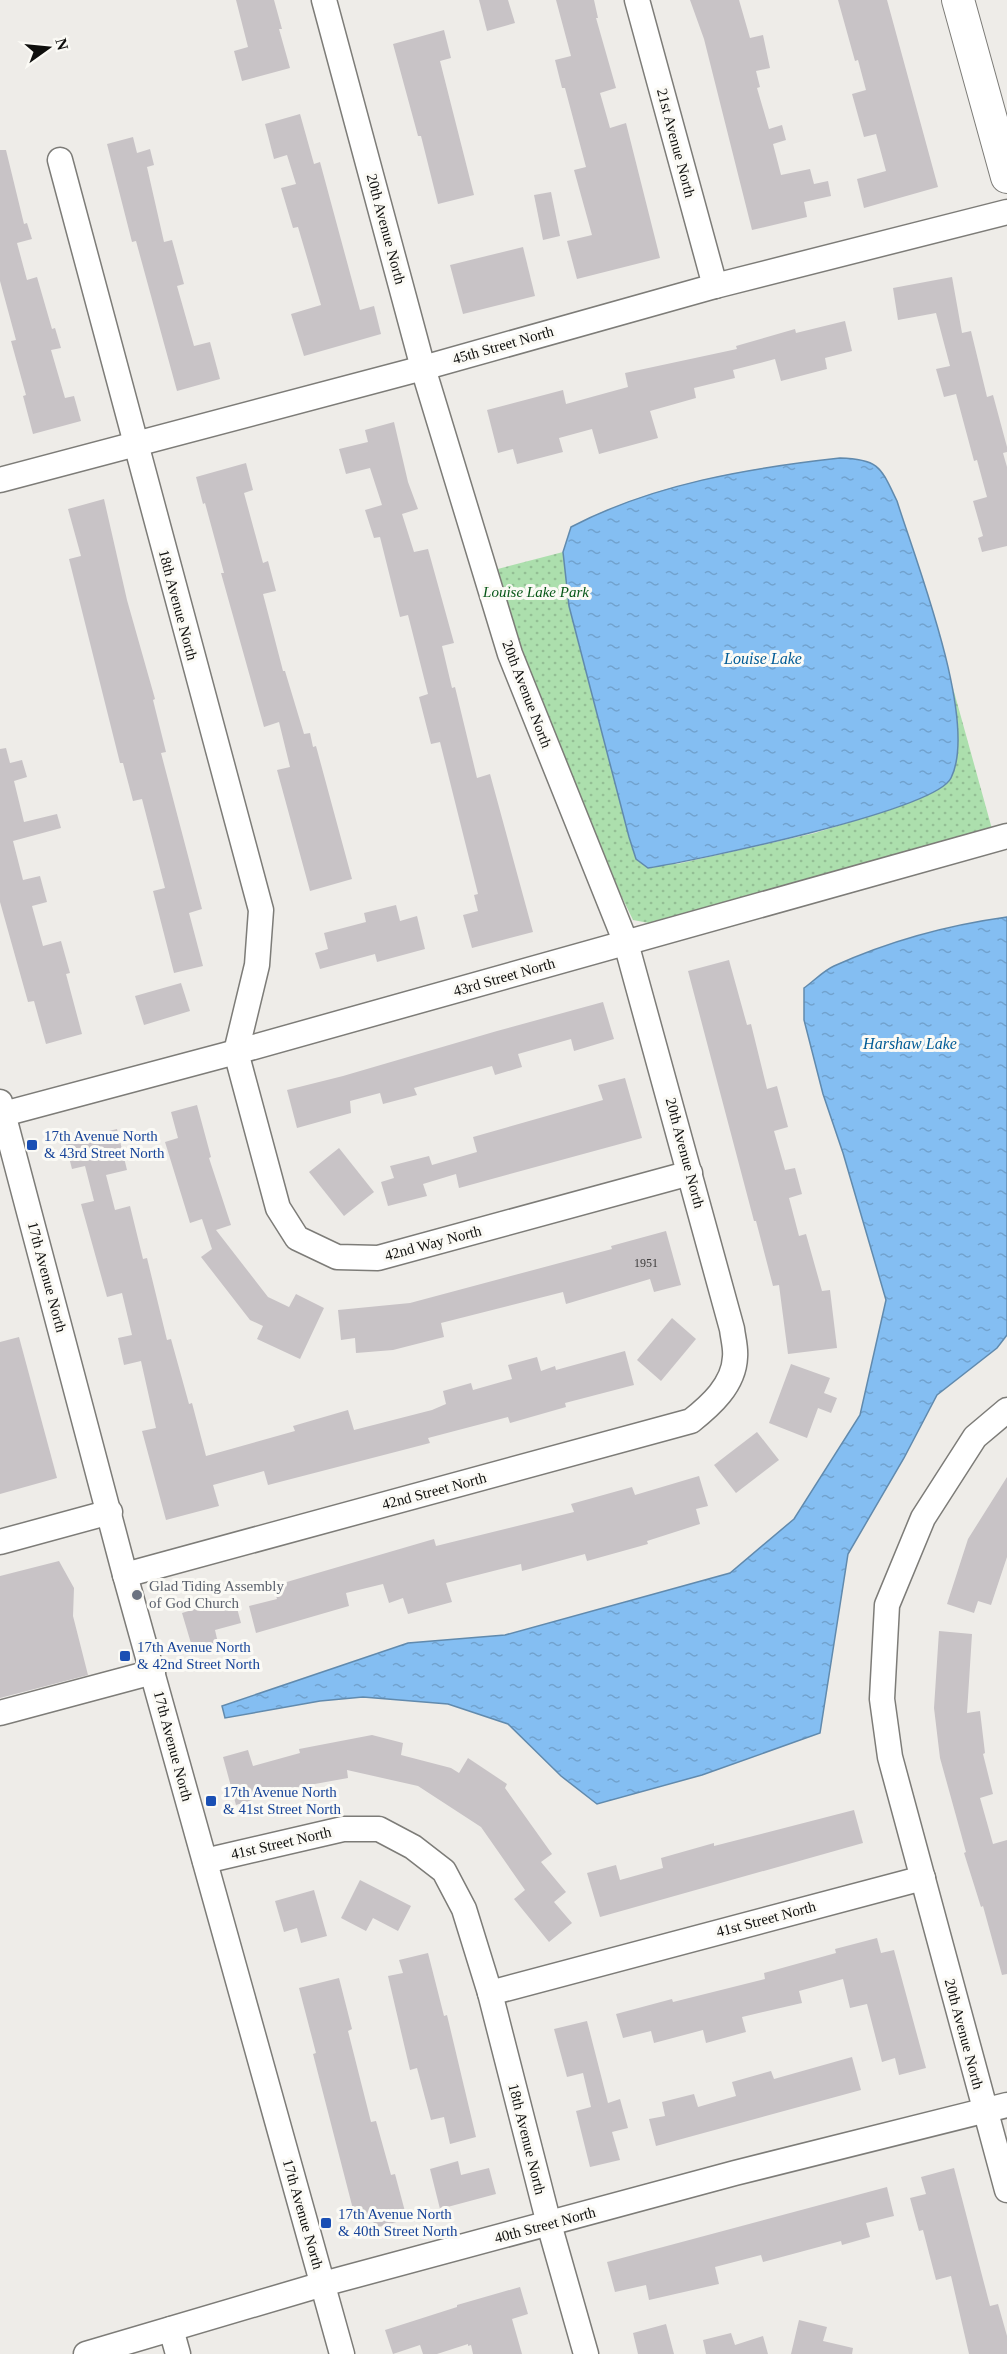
<svg xmlns="http://www.w3.org/2000/svg" width="1007" height="2354" viewBox="0 0 1007 2354" font-family="'Times New Roman',serif">
<style>
.park{fill:url(#park-dots)}
.water{fill:url(#water-ripples);stroke:#618aad;stroke-width:1.5}
.building{fill:#c8c3c6}
.lines{fill:none;stroke-linecap:round;stroke-linejoin:round}
.minor-casing{stroke:#7d7c78;stroke-width:27}
.major-casing{stroke:#7d7c78;stroke-width:34}
.minor{stroke:#fff;stroke-width:24}
.major{stroke:#fff;stroke-width:32}
.transit-dot{fill:#1a4fb4;stroke:#fbfaf5;stroke-width:2}
.worship-dot{fill:#6b7280;stroke:#fbfaf5;stroke-width:2}
.labels{text-anchor:middle;stroke-width:6;stroke-linejoin:round;paint-order:stroke}
.number-label{font-size:12px;fill:#3d3c3b}
.street-label{font-size:15px;fill:#0f0f0d;stroke:#fbfaf5}
.park-label{font-size:15px;font-style:italic;fill:#065616;stroke:#fbfaf5}
.transit-label{font-size:15px;fill:#164399;stroke:#fbfaf5;text-anchor:start}
.worship-label{font-size:15px;fill:#5b616d;stroke:#fbfaf5;text-anchor:start}
.water-label{font-size:16px;font-style:italic;fill:#005b96;stroke:#fbfaf5}
</style>
<defs>
<pattern id="park-dots" width="8" height="8" patternUnits="userSpaceOnUse" patternTransform="scale(1.5)"><rect width="8" height="8" fill="#acdfad"/><path d="M2 2h.1M6 6h.1" fill="none" stroke="#93be94" stroke-width="1.8" stroke-linecap="round"/></pattern>
<pattern id="water-ripples" width="26" height="14" patternUnits="userSpaceOnUse" patternTransform="scale(1.5)"><rect width="26" height="14" fill="#84bef2"/><path d="M2 4q2-2 4 0t4 0M15 11q2-2 4 0t4 0" fill="none" stroke="#71a2ce"/></pattern>
</defs>
<rect width="100%" height="100%" fill="#eeece8"/>
<polygon class="park" points="563,552 569,606 636,859 677,864 815,833 898,807 958,729 953,688 992,829 649,923 633,920 620,893 529,668 494,570"/>
<g class="water">
<path d="M840,458C880,459 881,468 897,501C916,562 979,722 951,778C935,811 693,861 648,868L636,859L629,837L569,606L563,552L571,527C653,484 749,468 840,458Z"/>
<path d="M1007,917V1335L997,1348L937,1395L904,1458L848,1554L820,1733L702,1775L597,1804L561,1776L508,1724L448,1704L363,1697L320,1701L225,1718L222,1706L408,1643L505,1635L730,1573L794,1519L860,1415L886,1300L843,1153L823,1094L804,1020V988C814,981 823,971 834,966C887,942 949,925 1007,917Z"/>
</g>
<g class="building">
<polygon points="236,0 274,0 282,29 279,29 290,68 242,81 234,51 248,47"/>
<polygon points="479,0 508,0 515,23 487,31"/>
<polygon points="556,0 594,0 598,18 596,18 616,88 600,93 610,128 626,123 660,258 577,279 567,241 592,235 574,170 586,167 565,88 562,88 555,60 571,56"/>
<polygon points="690,0 739,0 750,38 763,35 770,68 756,71 760,87 757,88 769,129 782,125 786,140 773,144 781,175 810,169 814,184 828,181 831,196 804,202 807,217 752,230 704,39"/>
<polygon points="838,0 887,0 938,187 864,208 857,179 886,171 876,134 864,137 852,94 866,90 858,60 855,61"/>
<polygon points="444,30 451,58 440,61 474,195 438,204 421,136 418,136 393,44"/>
<polygon points="300,114 314,164 320,162 360,310 374,306 381,334 304,356 291,314 321,305 298,227 293,228 281,188 296,184 287,155 274,159 265,124"/>
<polygon points="133,137 137,153 150,149 154,165 147,167 164,242 172,240 184,284 177,286 194,346 210,342 220,379 177,391 136,241 132,242 107,144"/>
<polygon points="0,150 6,150 24,224 27,223 32,239 17,243 27,280 37,277 52,329 55,328 61,348 51,350 65,398 74,396 81,421 33,434 23,396 26,395 11,341 16,340 0,281"/>
<polygon points="551,192 560,236 543,240 534,195"/>
<polygon points="523,247 535,296 463,314 450,265"/>
<polygon points="952,277 962,333 971,331 987,397 993,395 1007,447 1007,452 1003,453 1007,467 1007,546 982,552 978,538 983,536 973,501 987,497 977,460 974,461 956,394 944,397 936,369 950,366 936,313 898,320 893,288"/>
<polygon points="845,321 852,351 825,358 827,369 781,381 775,359 733,370 735,378 694,388 696,398 650,411 658,438 599,454 592,429 559,438 563,452 517,464 513,449 498,453 487,410 563,390 566,404 628,387 625,373 737,349 736,346 795,329 796,333"/>
<polygon points="394,422 408,482 418,509 402,514 414,552 428,549 454,643 442,646 452,688 455,687 477,778 490,774 533,932 472,948 463,915 478,911 474,895 478,894 440,742 431,744 419,697 428,694 408,615 400,617 380,537 374,538 365,510 382,505 370,468 346,474 339,449 368,442 365,430"/>
<polygon points="246,463 253,490 244,493 263,563 268,561 276,591 263,594 283,671 285,671 304,734 310,733 313,747 316,746 352,879 310,891 277,770 290,767 279,722 264,727 221,573 224,573 205,503 203,504 196,477"/>
<polygon points="104,499 127,600 155,699 153,700 166,752 161,753 202,909 189,913 203,966 174,973 153,891 165,888 142,799 133,801 123,763 120,763 69,559 81,556 68,509"/>
<polygon points="6,748 10,763 22,760 27,777 14,781 24,822 57,814 61,828 13,841 23,880 40,876 47,902 32,906 43,946 61,941 70,973 66,974 82,1034 46,1044 34,1001 28,1002 0,902 0,749"/>
<polygon points="396,905 400,921 417,916 425,949 377,962 375,954 320,969 315,953 328,949 324,933 366,922 364,913"/>
<polygon points="729,960 747,1025 751,1024 767,1089 777,1086 788,1127 774,1131 785,1170 795,1168 802,1194 789,1198 799,1236 806,1234 822,1291 830,1290 837,1348 788,1354 779,1285 773,1286 756,1221 754,1221 688,971"/>
<polygon points="181,983 190,1011 144,1025 135,996"/>
<polygon points="603,1002 614,1039 574,1051 571,1039 518,1054 522,1067 495,1075 492,1066 414,1088 417,1095 383,1104 380,1093 350,1101 351,1113 297,1128 287,1090 343,1076 497,1031"/>
<polygon points="625,1078 642,1138 459,1188 456,1174 423,1184 427,1196 388,1206 381,1182 394,1178 390,1166 429,1156 432,1165 477,1152 473,1137 603,1100 598,1085"/>
<polygon points="197,1105 211,1157 209,1158 231,1225 216,1230 268,1297 289,1307 296,1294 324,1308 300,1359 257,1339 263,1326 250,1320 201,1257 212,1249 202,1219 190,1223 165,1142 178,1138 171,1112"/>
<polygon points="117,1129 127,1170 106,1175 115,1210 130,1206 143,1259 147,1258 167,1340 171,1339 189,1404 192,1403 206,1456 295,1431 293,1426 348,1410 354,1430 432,1410 446,1404 443,1391 471,1383 473,1390 512,1379 508,1365 537,1357 541,1371 555,1366 556,1370 625,1351 634,1385 565,1403 566,1407 510,1423 508,1417 428,1438 430,1443 268,1485 264,1471 213,1485 219,1506 166,1520 142,1431 156,1428 141,1361 124,1365 118,1338 132,1335 122,1293 107,1297 81,1204 94,1201 85,1166 72,1169 65,1142"/>
<polygon points="339,1148 374,1192 344,1216 309,1172"/>
<polygon points="666,1231 681,1285 654,1292 650,1279 566,1304 563,1292 441,1323 444,1337 393,1350 356,1353 355,1338 341,1340 338,1310 410,1303 612,1249 611,1246"/>
<polygon points="672,1318 696,1339 661,1381 637,1360"/>
<polygon points="19,1337 57,1478 0,1494 0,1342"/>
<polygon points="791,1364 830,1378 824,1393 837,1398 831,1413 818,1408 807,1438 769,1423"/>
<polygon points="757,1432 779,1460 736,1493 714,1465"/>
<polygon points="699,1476 708,1506 696,1509 700,1524 647,1541 648,1544 587,1561 585,1554 522,1571 521,1564 446,1583 452,1602 408,1614 403,1598 389,1603 383,1584 346,1593 349,1606 256,1633 249,1606 277,1599 273,1586 434,1539 436,1546 574,1512 571,1504 632,1487 635,1495"/>
<polygon points="1007,1477 1007,1557 991,1605 978,1601 974,1613 947,1604 968,1539"/>
<polygon points="59,1561 74,1588 73,1616 88,1675 0,1698 0,1576"/>
<polygon points="234,1597 241,1623 215,1630 218,1643 193,1650 182,1613"/>
<polygon points="939,1631 972,1634 967,1713 980,1711 985,1753 983,1754 993,1794 980,1798 993,1844 1007,1840 1007,1974 1002,1975 983,1906 981,1907 964,1853 966,1852 940,1758 934,1708"/>
<polygon points="372,1735 403,1743 401,1755 451,1768 459,1773 468,1758 507,1784 505,1788 552,1854 541,1862 566,1892 554,1902 572,1923 549,1942 514,1899 525,1890 481,1827 418,1786 347,1770 348,1778 287,1789 236,1805 223,1757 248,1750 253,1766 300,1753 299,1749"/>
<polygon points="854,1810 863,1843 600,1917 587,1873 616,1865 620,1880 663,1868 661,1858 714,1843 714,1846"/>
<polygon points="360,1880 411,1906 398,1931 373,1918 366,1931 341,1918"/>
<polygon points="314,1890 327,1936 301,1943 297,1928 284,1932 275,1901"/>
<polygon points="877,1938 881,1953 894,1950 926,2068 899,2075 895,2058 882,2062 867,2004 850,2008 843,1979 799,1991 802,2003 742,2017 746,2032 706,2043 703,2030 654,2043 651,2031 623,2038 616,2014 672,1999 673,2002 765,1979 764,1973 836,1953 835,1949"/>
<polygon points="428,1953 444,2016 447,2015 476,2137 450,2144 444,2117 431,2120 417,2068 410,2070 388,1976 403,1973 399,1960"/>
<polygon points="339,1978 352,2029 348,2031 371,2122 376,2121 391,2175 395,2174 407,2219 375,2228 371,2213 355,2217 313,2054 316,2053 299,1988"/>
<polygon points="587,2021 608,2103 620,2099 628,2128 612,2132 620,2160 590,2167 576,2111 591,2107 583,2073 567,2077 554,2029"/>
<polygon points="852,2057 861,2090 656,2146 649,2119 665,2116 662,2102 694,2094 698,2107 736,2096 732,2082 771,2071 774,2079"/>
<polygon points="458,2161 461,2175 489,2168 496,2194 440,2209 430,2169"/>
<polygon points="954,2168 990,2306 998,2304 1007,2336 1007,2354 969,2354 951,2276 936,2280 923,2230 919,2231 910,2198 926,2194 921,2177"/>
<polygon points="887,2187 894,2216 866,2223 870,2237 842,2245 841,2241 763,2262 761,2255 715,2267 719,2284 649,2300 646,2285 615,2292 607,2262"/>
<polygon points="520,2287 528,2314 512,2319 522,2354 473,2354 471,2345 468,2346 468,2344 437,2354 423,2354 420,2345 393,2354 385,2330 457,2307 457,2305"/>
<polygon points="799,2320 827,2327 823,2341 853,2348 852,2354 791,2354"/>
<polygon points="666,2324 674,2354 638,2354 633,2333"/>
<polygon points="731,2333 735,2345 763,2336 768,2354 706,2354 703,2340"/>
</g>
<g class="lines">
<g class="minor-casing">
<g id="minor">
<polyline points="637,0 715,286"/>
<polyline points="60,160 261,910 257,965 236,1052 278,1208 297,1238 337,1257 378,1258 690,1173"/>
<polyline points="0,480 423,368 715,286 1007,212"/>
<polyline points="0,1102 125,1575 342,2354"/>
<polyline points="0,1115 236,1052 1007,836"/>
<polyline points="1007,1410 975,1437 923,1518 887,1605 882,1699 890,1757 1007,2190"/>
<polyline points="0,1542 110,1512"/>
<path d="M125,1575L691,1421C710,1406 734,1385 735,1357C736,1348 733,1338 732,1329L626,943L510,654L423,368L324,0"/>
<polyline points="0,1713 153,1672"/>
<polyline points="205,1861 343,1829 379,1829 413,1847 444,1871 464,1909 490,1993 549,2224 586,2354"/>
<polyline points="490,1993 923,1878"/>
<polyline points="171,2329 178,2354"/>
<polyline points="86,2354 323,2284 735,2173 1007,2105"/>
</g>
</g>
<g class="major-casing">
<polyline id="major" points="958,0 1007,177"/>
</g>
<use href="#minor" class="minor"/>
<use href="#major" class="major"/>
</g>
<g class="transit-dot">
<rect x="26" y="1139" width="12" height="12" rx="3"/>
<rect x="119" y="1650" width="12" height="12" rx="3"/>
<rect x="205" y="1795" width="12" height="12" rx="3"/>
<rect x="320" y="2217" width="12" height="12" rx="3"/>
</g>
<circle class="worship-dot" cx="137" cy="1595" r="6"/>
<g class="labels">
<g class="number-label">
<text x="646" y="1267">1951</text>
</g>
<g class="street-label">
<text transform="translate(676 143) rotate(75)" y="5">21st Avenue North</text>
<text transform="translate(386 229) rotate(75)" y="5">20th Avenue North</text>
<text transform="translate(503 345) rotate(-16)" y="5">45th Street North</text>
<text transform="translate(178 605) rotate(75)" y="5">18th Avenue North</text>
<text transform="translate(527 694) rotate(69)" y="5">20th Avenue North</text>
<text transform="translate(504 977) rotate(-16)" y="5">43rd Street North</text>
<text transform="translate(685 1153) rotate(75)" y="5">20th Avenue North</text>
<text transform="translate(433 1243) rotate(-15)" y="5">42nd Way North</text>
<text transform="translate(47 1277) rotate(75)" y="5">17th Avenue North</text>
<text transform="translate(434 1491) rotate(-15)" y="5">42nd Street North</text>
<text transform="translate(173 1746) rotate(75)" y="5">17th Avenue North</text>
<text transform="translate(281 1843) rotate(-13)" y="5">41st Street North</text>
<text transform="translate(766 1919) rotate(-15)" y="5">41st Street North</text>
<text transform="translate(964 2034) rotate(75)" y="5">20th Avenue North</text>
<text transform="translate(527 2139) rotate(76)" y="5">18th Avenue North</text>
<text transform="translate(303 2214) rotate(74)" y="5">17th Avenue North</text>
<text transform="translate(545 2225) rotate(-15)" y="5">40th Street North</text>
</g>
<g class="park-label">
<text x="536" y="597">Louise Lake Park</text>
</g>
<g class="transit-label">
<text x="44" y="1141">17th Avenue North<tspan x="44" dy="17">&amp; 43rd Street North</tspan></text>
<text x="137" y="1652">17th Avenue North<tspan x="137" dy="17">&amp; 42nd Street North</tspan></text>
<text x="223" y="1797">17th Avenue North<tspan x="223" dy="17">&amp; 41st Street North</tspan></text>
<text x="338" y="2219">17th Avenue North<tspan x="338" dy="17">&amp; 40th Street North</tspan></text>
</g>
<g class="worship-label">
<text x="149" y="1591">Glad Tiding Assembly<tspan x="149" dy="17">of God Church</tspan></text>
</g>
<g class="water-label">
<text x="763" y="664">Louise Lake</text>
<text x="910" y="1049">Harshaw Lake</text>
</g>
</g>
<g transform="translate(48 48) rotate(75)" stroke="#fbfaf5" stroke-width="4.5" paint-order="stroke">
<path d="M0-4.5L10 22L0 15L-10 22Z" fill="#0f0f0d"/>
<text y="-9" font-size="16" font-weight="bold" text-anchor="middle" fill="#0f0f0d">N</text>
</g>
</svg>
